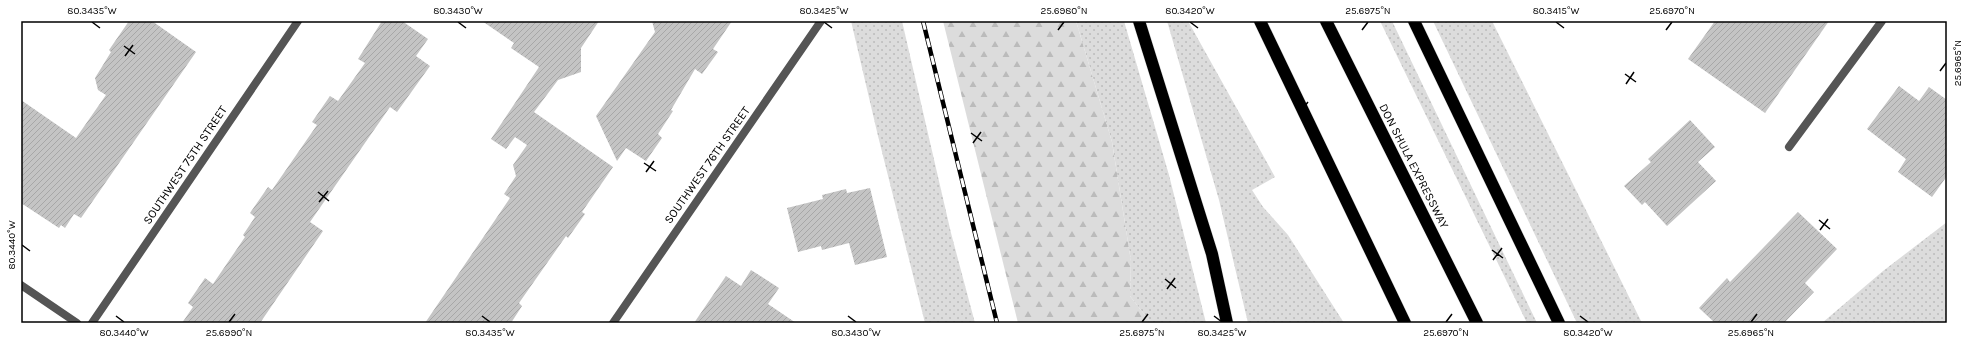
<svg xmlns="http://www.w3.org/2000/svg" width="1968" height="344" viewBox="0 0 1968 344" font-family="Karla,sans-serif">
<style>
.grass{fill:url(#grass-dots)}
.forest{fill:url(#forest-firs)}
.building{fill:url(#building-hatch)}
.lines{fill:none;stroke-linecap:round;stroke-linejoin:round}
.motorway-casing{stroke:#dbdbdb;stroke-width:13}
.minor{stroke:#555;stroke-width:8}
.motorway{stroke:#000;stroke-width:12}
.rail-casing{stroke:#000;stroke-width:4.5}
.rail{stroke:#fff;stroke-width:3;stroke-dasharray:9;stroke-linecap:butt}
.ticks{fill:none;stroke:#000;stroke-width:1.5}
.labels{text-anchor:middle;stroke-width:3.5;stroke-linejoin:round;paint-order:stroke}
.street-label{font-size:12px;fill:#000;stroke:#fff}
.neatline{fill:none;stroke:#000;stroke-width:1.5}
.ticks-label{font-size:10px;text-anchor:middle;fill:#000}
</style>
<defs>
<pattern id="grass-dots" width="8" height="8" patternUnits="userSpaceOnUse"><rect width="8" height="8" fill="#dcdcdc"/><path d="M2 2h.1M6 6h.1" fill="none" stroke="#bbb" stroke-width="1.8" stroke-linecap="round"/></pattern>
<pattern id="forest-firs" width="22" height="20" patternUnits="userSpaceOnUse"><rect width="22" height="20" fill="#dcdcdc"/><path d="M5 1l3.5 6h-7zM16 11l3.5 6h-7z" fill="#bbb"/></pattern>
<pattern id="building-hatch" width="6" height="6" patternUnits="userSpaceOnUse"><rect width="6" height="6" fill="#c4c4c4"/><path d="M-1 1l2-2M0 6l6-6M5 7l2-2" fill="none" stroke="#a7a7a7"/></pattern>
</defs>
<rect width="100%" height="100%" fill="#fff"/>
<g class="grass">
<polygon points="851,21 902,21 951,233 975,323 925,323 878,136"/>
<polygon points="1076,21 1124,21 1169,175 1206,323 1151,323 1130,296 1131,261 1112,142"/>
<polygon points="1167,21 1188,21 1275,177 1252,190 1263,207 1288,235 1344,323 1248,323 1219,200"/>
<polygon points="1380,21 1392,21 1537,323 1527,323"/>
<polygon points="1433,21 1492,21 1642,323 1577,323"/>
<polygon points="1947,222 1947,323 1822,323 1883,271"/>
</g>
<polygon class="forest" points="943,21 1076,21 1112,142 1131,261 1130,296 1151,323 1018,323"/>
<g class="building">
<polygon points="129,21 152,21 196,52 81,218 74,214 65,228 61,225 59,228 21,203 21,100 76,138 106,95 98,90 95,78 111,52 109,50"/>
<polygon points="382,21 402,21 428,39 416,56 430,66 397,112 390,107 310,222 323,231 260,323 182,323 193,307 188,303 205,278 213,284 245,237 243,235 255,217 250,213 268,187 272,190 317,125 312,122 330,96 338,101 365,63 358,59"/>
<polygon points="482,21 599,21 581,48 581,72 558,80 534,112 613,167 582,212 585,214 568,238 566,236 519,303 522,306 511,323 425,323 510,198 504,194 516,176 513,165 527,145 515,137 506,149 491,139 539,67 511,48 514,43"/>
<polygon points="652,21 732,21 713,49 718,52 702,74 695,69 671,110 673,111 658,134 662,138 646,161 626,148 617,161 596,116 655,32"/>
<polygon points="1715,21 1829,21 1765,113 1688,59"/>
<polygon points="1899,86 1919,101 1929,87 1947,100 1947,176 1932,197 1898,172 1906,159 1867,129"/>
<polygon points="1690,120 1715,147 1698,162 1716,181 1667,226 1645,202 1642,205 1624,186 1651,162 1648,159"/>
<polygon points="870,188 887,257 855,265 849,243 822,250 821,246 798,252 787,208 823,199 822,195 846,189 847,193"/>
<polygon points="1798,212 1837,249 1805,283 1814,292 1784,323 1715,323 1699,308 1727,278 1730,282"/>
<polygon points="751,270 779,288 768,304 796,323 694,323 726,276 741,286"/>
</g>
<g class="lines">
<g class="motorway-casing">
<g id="motorway">
<polyline points="1139,21 1212,254 1227,323"/>
<polyline points="1260,21 1405,323"/>
<polyline points="1326,21 1477,323"/>
<polyline points="1414,21 1559,323"/>
</g>
</g>
<g class="minor">
<polyline points="1789,147 1882,21"/>
<polyline points="21,285 77,323"/>
<polyline points="92,323 298,21"/>
<polyline points="613,323 821,21"/>
</g>
<use href="#motorway" class="motorway"/>
<g class="rail-casing">
<polyline id="rail" points="923,21 997,323"/>
</g>
<use href="#rail" class="rail"/>
</g>
<path class="ticks" d="M92,22L100,28M458,22L466,28M824,22L832,28M1190,22L1198,28M1556,22L1564,28M1058,30L1064,22M1362,30L1368,22M1666,30L1672,22M124,46L135,54M125,56L133,45M1940,71L1946,63M1625,74L1636,82M1626,84L1634,72M1298,103L1309,112M1299,113L1308,102M971,133L982,141M973,143L981,132M644,163L656,171M646,172L654,161M318,192L329,201M319,202L328,191M1819,220L1830,229M1820,230L1828,219M22,245L30,251M1492,250L1503,258M1493,260L1502,248M1165,279L1176,288M1167,289L1175,278M116,316L124,322M482,316L490,322M848,316L856,322M1214,316L1222,322M1580,316L1588,322M229,322L235,314M1142,322L1148,314M1446,322L1452,314M1751,322L1757,314"/>
<g class="labels">
<g class="street-label">
<text transform="translate(185 165) rotate(-56)" y="4">SOUTHWEST 75TH STREET</text>
<text transform="translate(707 165) rotate(-55)" y="4">SOUTHWEST 76TH STREET</text>
<text transform="translate(1414 166) rotate(63)" y="4">DON SHULA EXPRESSWAY</text>
</g>
</g>
<rect width="1968" height="344" fill="none" stroke="#ffffff" stroke-width="44"/>
<rect x="22" y="22" width="1924" height="300" class="neatline"/>
<g class="ticks-label">
<text x="92" y="14">80.3435°W</text>
<text x="458" y="14">80.3430°W</text>
<text x="824" y="14">80.3425°W</text>
<text x="1064" y="14">25.6980°N</text>
<text x="1190" y="14">80.3420°W</text>
<text x="1368" y="14">25.6975°N</text>
<text x="1556" y="14">80.3415°W</text>
<text x="1672" y="14">25.6970°N</text>
<text transform="translate(1957 63) rotate(-90)" y="4">25.6965°N</text>
<text transform="translate(11 245) rotate(-90)" y="4">80.3440°W</text>
<text x="124" y="336">80.3440°W</text>
<text x="229" y="336">25.6990°N</text>
<text x="490" y="336">80.3435°W</text>
<text x="856" y="336">80.3430°W</text>
<text x="1142" y="336">25.6975°N</text>
<text x="1222" y="336">80.3425°W</text>
<text x="1446" y="336">25.6970°N</text>
<text x="1588" y="336">80.3420°W</text>
<text x="1751" y="336">25.6965°N</text>
</g>
</svg>
